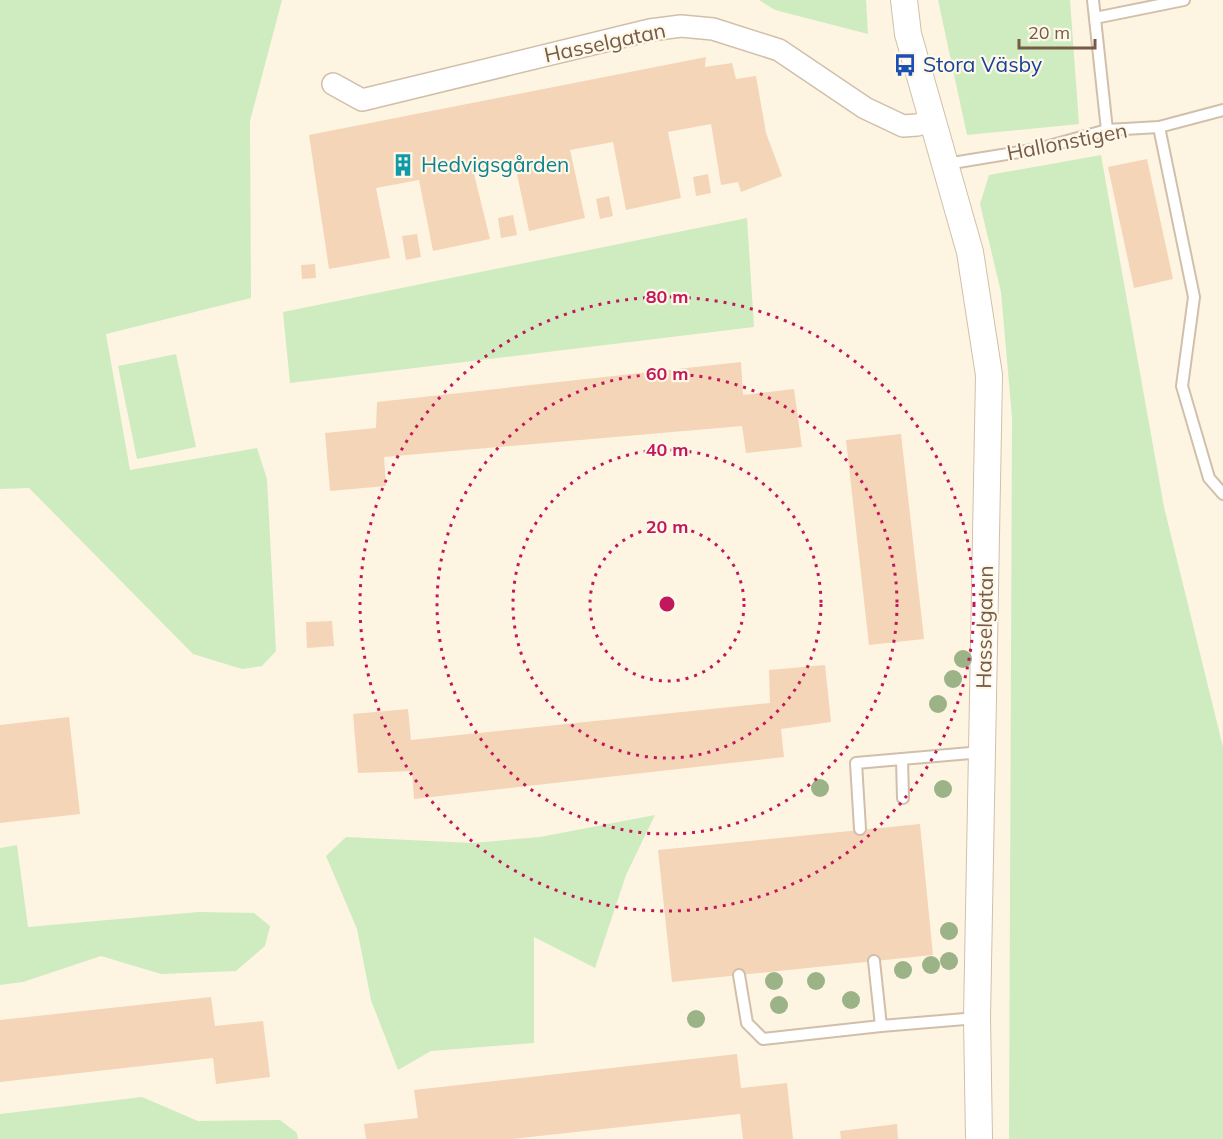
<svg xmlns="http://www.w3.org/2000/svg" width="1223" height="1139" viewBox="0 0 1223 1139" font-family="Mulish,sans-serif">
<style>
.green{fill:#ceecc0}
.building{fill:#f4d5b8}
.lines{fill:none;stroke-linecap:round;stroke-linejoin:round}
.service-casing{stroke:#d1bfab;stroke-width:14}
.minor-casing{stroke:#d1bfab;stroke-width:24}
.tertiary-casing{stroke:#d1bfab;stroke-width:28}
.service{stroke:#fff;stroke-width:10}
.minor{stroke:#fff;stroke-width:21}
.tertiary{stroke:#fff;stroke-width:26}
.tree{fill:#9cb388}
.ring{fill:none;stroke:#c2185b;stroke-width:3;stroke-dasharray:3 6}
.labels{text-anchor:middle;stroke-width:4.5;stroke-linejoin:round;paint-order:stroke}
.street-label{font-size:21px;fill:#765b47;stroke:#fff8e9}
.transit-label{font-size:21px;fill:#164399;stroke:#fff8e9;text-anchor:start}
.culture-label{font-size:21px;fill:#0d838f;stroke:#fff8e9;text-anchor:start}
.centre{fill:#c2185b;stroke:#fff8e9;stroke-width:3}
.ring-label{font-size:18px;text-anchor:middle;font-weight:bold;fill:#c2185b;stroke:#fff8e9;stroke-width:4.5;stroke-linejoin:round;paint-order:stroke}
</style>
<rect width="100%" height="100%" fill="#fdf5e2"/>
<g class="green">
<polygon points="0,0 282,0 250,121 251,298 106,334 130,470 257,448 267,479 276,651 262,666 242,669 193,654 29,488 0,489"/>
<polygon points="759,0 866,0 868,34 775,10"/>
<polygon points="938,0 1070,0 1079,124 967,135"/>
<polygon points="1101,155 1164,507 1223,747 1223,1139 1009,1139 1012,418 1001,292 980,204 989,175"/>
<polygon points="747,218 754,327 290,383 283,312"/>
<polygon points="176,354 196,447 137,459 118,366"/>
<polygon points="655,815 626,875 595,968 534,937 534,1043 431,1051 398,1070 371,1000 357,929 326,856 346,837 472,843 540,837"/>
<polygon points="17,845 28,927 199,912 254,913 270,926 265,946 236,971 161,974 101,956 23,982 0,985 0,848"/>
<polygon points="142,1097 198,1121 280,1120 297,1133 298,1139 0,1139 0,1114"/>
</g>
<g class="building">
<polygon points="706,57 705,67 732,63 736,79 756,76 766,133 782,176 741,192 738,182 721,185 711,124 668,132 681,198 626,210 613,142 570,150 585,218 529,231 514,160 473,170 490,239 433,251 419,180 376,188 390,258 329,269 309,135"/>
<polygon points="1147,159 1173,279 1134,288 1108,167"/>
<polygon points="708,174 711,193 696,196 693,177"/>
<polygon points="609,196 613,216 600,219 596,199"/>
<polygon points="513,215 517,235 501,238 498,218"/>
<polygon points="417,234 421,257 406,260 402,236"/>
<polygon points="315,264 316,278 302,279 301,265"/>
<polygon points="741,362 743,395 794,389 802,447 746,453 742,426 384,457 386,486 330,491 325,433 376,428 377,402"/>
<polygon points="901,434 924,639 869,645 846,440"/>
<polygon points="332,621 334,646 307,648 306,622"/>
<polygon points="825,665 831,722 781,729 784,757 414,799 412,771 358,773 353,714 408,709 411,740 770,703 769,670"/>
<polygon points="69,717 80,814 0,823 0,725"/>
<polygon points="920,824 933,955 672,982 658,850"/>
<polygon points="211,997 215,1026 263,1021 270,1077 216,1084 213,1058 0,1082 0,1020"/>
<polygon points="737,1054 741,1088 787,1083 793,1139 743,1139 740,1114 512,1139 366,1139 364,1124 418,1118 414,1090"/>
<polygon points="897,1124 898,1139 841,1139 840,1131"/>
</g>
<g class="lines">
<g class="service-casing">
<g id="service">
<polyline points="1093,0 1107,130"/>
<polyline points="1095,18 1184,0"/>
<polyline points="1159,127 1194,297 1182,386 1209,478 1223,494"/>
<polyline points="946,164 1038,149 1107,130 1159,127 1223,110"/>
<polyline points="902,759 903,798"/>
<polyline points="860,829 856,763 982,752"/>
<polyline points="874,961 881,1026"/>
<polyline points="739,975 747,1023 763,1039 881,1026 977,1018"/>
</g>
</g>
<g class="minor-casing">
<polyline id="minor" points="333,84 362,100 650,30 681,26 713,29 779,50 865,108 903,126 917,125 932,121"/>
</g>
<g class="tertiary-casing">
<polyline id="tertiary" points="904,0 908,34 970,252 989,375 977,1018 979,1139"/>
</g>
<use href="#service" class="service"/>
<use href="#minor" class="minor"/>
<use href="#tertiary" class="tertiary"/>
</g>
<g class="tree">
<circle cx="963" cy="659" r="9"/>
<circle cx="953" cy="679" r="9"/>
<circle cx="938" cy="704" r="9"/>
<circle cx="820" cy="788" r="9"/>
<circle cx="943" cy="789" r="9"/>
<circle cx="949" cy="931" r="9"/>
<circle cx="949" cy="961" r="9"/>
<circle cx="931" cy="965" r="9"/>
<circle cx="903" cy="970" r="9"/>
<circle cx="774" cy="981" r="9"/>
<circle cx="816" cy="981" r="9"/>
<circle cx="851" cy="1000" r="9"/>
<circle cx="779" cy="1005" r="9"/>
<circle cx="696" cy="1019" r="9"/>
</g>
<g class="ring">
<circle cx="667" cy="604" r="77"/>
<circle cx="667" cy="604" r="154"/>
<circle cx="667" cy="604" r="230"/>
<circle cx="667" cy="604" r="307"/>
</g>
<defs>
<g id="bus-bare" transform="scale(1.8)"><path d="M-5-6H5V4H4V6H2V4H-2V6H-4V4H-5ZM-3.5-4V0h7V-4ZM-3.5 1.2v1.5H-2V1.2ZM2 1.2v1.5H3.5V1.2Z" fill="#1a4fb4" stroke="#fff8e9" stroke-width="2.5" paint-order="stroke"/></g>
<g id="building-bare" transform="scale(1.8)"><path d="M-4-6H4V6H1V3H-1V6H-4ZM-2.5-4.3h1.7v1.8h-1.7ZM.8-4.3h1.7v1.8H.8ZM-2.5-1h1.7V.8h-1.7ZM.8-1h1.7V.8H.8Z" fill="#0f9aa8" stroke="#fff8e9" stroke-width="2.5" paint-order="stroke"/></g>
</defs>
<g fill-rule="evenodd">
<use href="#bus-bare" x="905" y="65"/>
<use href="#building-bare" x="403" y="165"/>
</g>
<g class="labels">
<g class="street-label">
<text transform="translate(605 43) rotate(-12)" y="7">Hasselgatan</text>
<text transform="translate(1067 142) rotate(-11)" y="7">Hallonstigen</text>
<text transform="translate(985 627) rotate(-89)" y="7">Hasselgatan</text>
</g>
<g class="transit-label">
<text x="923" y="72">Stora Väsby</text>
</g>
<g class="culture-label">
<text x="421" y="172">Hedvigsgården</text>
</g>
</g>
<circle cx="667" cy="604" r="9" class="centre"/>
<g class="ring-label">
<text x="667" y="303">80 m</text>
<text x="667" y="380">60 m</text>
<text x="667" y="456">40 m</text>
<text x="667" y="533">20 m</text>
</g>
<path d="M1019 39v9h76v-9" fill="none" stroke="#765b47" stroke-width="3"/>
<text x="1028" y="39" font-size="18" fill="#765b47" stroke="#fff8e9" stroke-width="4.5" paint-order="stroke">20 m</text>
</svg>
